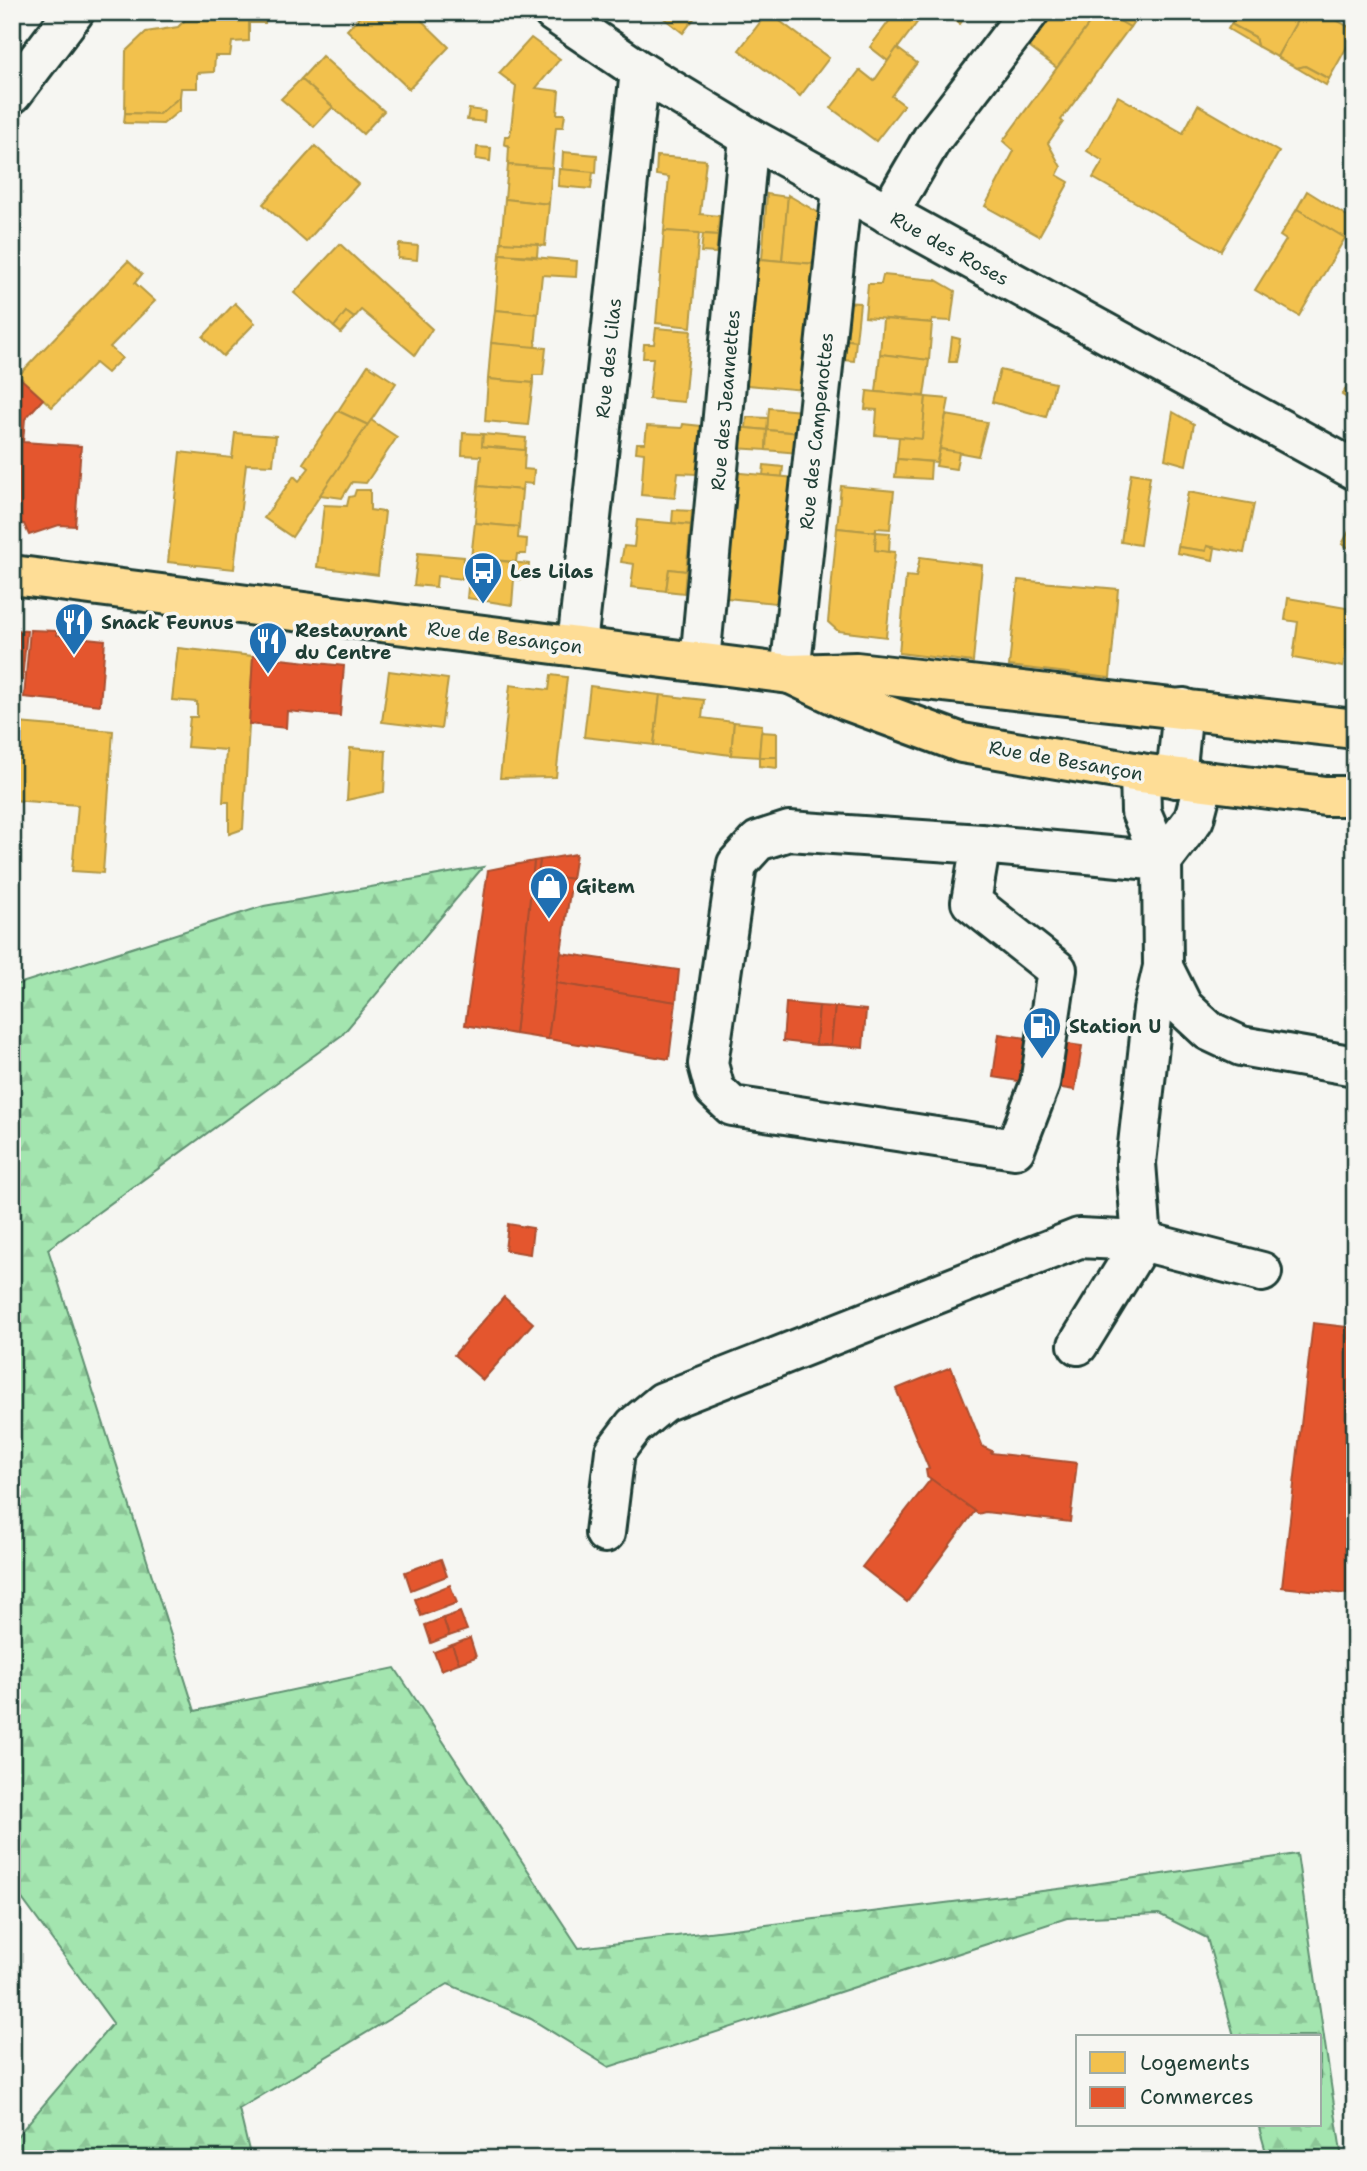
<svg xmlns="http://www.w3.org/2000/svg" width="1367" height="2171" viewBox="0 0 1367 2171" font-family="'Shantell Sans',sans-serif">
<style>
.forest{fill:url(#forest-firs);stroke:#619172;stroke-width:2}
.homes{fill:#f2c14e;stroke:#b39946;stroke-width:2}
.shops{fill:#e4572e;stroke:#a94f30;stroke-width:2}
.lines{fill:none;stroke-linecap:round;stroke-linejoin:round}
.minor-casing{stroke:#1f3d34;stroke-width:44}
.major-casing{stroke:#1f3d34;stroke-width:44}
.minor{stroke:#f6f6f2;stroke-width:38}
.major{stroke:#fedd96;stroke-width:38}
.labels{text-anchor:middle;stroke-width:7;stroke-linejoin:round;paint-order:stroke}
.street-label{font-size:19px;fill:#1f3d34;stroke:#f6f6f2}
.poi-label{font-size:19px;font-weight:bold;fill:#1f3d34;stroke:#f6f6f2;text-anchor:start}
</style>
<defs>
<pattern id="forest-firs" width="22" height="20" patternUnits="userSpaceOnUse" patternTransform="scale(1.75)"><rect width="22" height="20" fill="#a3e5af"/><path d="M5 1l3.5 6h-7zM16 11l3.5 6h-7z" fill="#8cc597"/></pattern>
</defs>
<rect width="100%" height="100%" fill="#f6f6f2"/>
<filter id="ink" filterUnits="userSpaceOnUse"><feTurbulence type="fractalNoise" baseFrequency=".0143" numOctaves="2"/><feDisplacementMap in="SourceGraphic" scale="14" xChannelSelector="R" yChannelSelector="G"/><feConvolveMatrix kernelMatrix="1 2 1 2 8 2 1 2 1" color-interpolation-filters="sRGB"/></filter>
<g filter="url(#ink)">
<polygon class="forest" points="483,867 342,1035 48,1249 195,1711 395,1668 579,1948 1074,1887 1297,1854 1342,2159 1268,2159 1258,2124 1320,2124 1320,2036 1234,2036 1207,1938 1159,1914 1067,1918 609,2067 531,2019 448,1984 239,2109 251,2159 12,2159 12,2142 113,2023 12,1885 12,986 264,906"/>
<g class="homes">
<polygon points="193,12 265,12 265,23 249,23 249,41 232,42 230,56 215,56 214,72 197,73 197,88 181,88 180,97 159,114 125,113 126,51 146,32 178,27"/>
<polygon points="364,12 413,12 449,47 409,89 347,30"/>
<polygon points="656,12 699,12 683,33"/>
<polygon points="768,12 829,58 800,96 739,50"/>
<polygon points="896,12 925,12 888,61 870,47"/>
<polygon points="944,12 968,12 960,24"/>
<polygon points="1049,12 1098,12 1057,68 1025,44"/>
<polygon points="1098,12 1104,12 1130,27 1061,120 1063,122 1048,143 1061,167 1057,175 1069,182 1039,236 985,206 1014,151 1003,141"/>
<polygon points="1104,12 1141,12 1130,27"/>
<polygon points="1238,12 1302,12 1277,57 1257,46 1255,37 1231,24"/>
<polygon points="1302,12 1328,12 1327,15 1351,28 1353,36 1329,79 1305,66 1297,68 1277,57"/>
<polygon points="1231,24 1255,37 1257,46 1228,29"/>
<polygon points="531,38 560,59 536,88 559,91 557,114 565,114 563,127 556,127 552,168 508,165 509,146 504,144 505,136 510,136 516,86 499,73"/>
<polygon points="897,48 917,63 892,96 904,105 876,141 831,108 860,70 874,81"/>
<polygon points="322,56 384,111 363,134 301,79"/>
<polygon points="1305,66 1329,79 1326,85 1297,68"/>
<polygon points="301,79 333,107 314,127 281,99"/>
<polygon points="1118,96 1183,133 1198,105 1279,152 1221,251 1093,178 1103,161 1087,151"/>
<polygon points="180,97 180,110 163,124 124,123 125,113 159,114"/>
<polygon points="469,109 485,111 484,122 467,120"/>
<polygon points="315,146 358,184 306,242 263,204"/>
<polygon points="477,147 491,148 490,161 476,159"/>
<polygon points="563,152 597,155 596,173 562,170"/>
<polygon points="657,156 706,160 700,214 719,216 718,235 664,231 669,177 656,175"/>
<polygon points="508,165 552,168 549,204 505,199"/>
<polygon points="559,169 593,172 591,189 558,186"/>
<polygon points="1307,191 1355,221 1345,238 1297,209"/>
<polygon points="767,194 788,197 782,261 762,259"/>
<polygon points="788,195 819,213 815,264 782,261"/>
<polygon points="505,199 549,204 545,246 501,242"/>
<polygon points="1297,209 1345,238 1299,316 1255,290 1286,240 1280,236"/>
<polygon points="664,231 699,233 691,327 656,323"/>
<polygon points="703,234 718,235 716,253 701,252"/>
<polygon points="501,242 538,244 537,256 500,254"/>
<polygon points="340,244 432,329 415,355 361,310 354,318 346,312 334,327 294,293"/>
<polygon points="399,244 418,246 417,260 398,258"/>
<polygon points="500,254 577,261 576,277 542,275 538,314 495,310"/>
<polygon points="747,258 815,264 804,390 737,384"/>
<polygon points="128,261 142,274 135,283 155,301 110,347 122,358 107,373 95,363 52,407 18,376"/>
<polygon points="883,275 936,280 955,291 951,321 932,320 932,323 865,317 868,284 881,284"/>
<polygon points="842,302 860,303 856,341 839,339"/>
<polygon points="235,303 255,323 223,356 203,337"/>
<polygon points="495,310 538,314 535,348 491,343"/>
<polygon points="346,312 354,318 341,333 334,327"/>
<polygon points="883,319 932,323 929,360 880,354"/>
<polygon points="656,328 691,331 684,402 649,399 653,358 643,358 644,344 654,344"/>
<polygon points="952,337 960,339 956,362 949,362"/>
<polygon points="839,339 856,341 854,361 843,360"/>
<polygon points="491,343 546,348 543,375 533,375 533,383 488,379"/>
<polygon points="880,354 929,360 924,396 876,392"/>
<polygon points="368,365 396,383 368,425 338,411"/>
<polygon points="1000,370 1055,383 1046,417 992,402"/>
<polygon points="1355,374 1355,403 1342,395"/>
<polygon points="488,379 533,383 528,425 485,421"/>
<polygon points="867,391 926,397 922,439 875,435 877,410 865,409"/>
<polygon points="926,397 949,399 937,462 897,459 899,437 922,439"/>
<polygon points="769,408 802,411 800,433 767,430"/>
<polygon points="338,411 368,425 292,537 264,518 294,476 299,481 309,468 303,463"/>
<polygon points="1173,412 1194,424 1186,465 1165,459"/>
<polygon points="946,415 987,422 978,456 940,449"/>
<polygon points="747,417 768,418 767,430 746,428"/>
<polygon points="371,420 397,437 366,483 352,482 342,498 320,495"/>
<polygon points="683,424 701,426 696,474 678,473 675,498 641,495 644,453 636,452 637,443 645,443 647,426 682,428"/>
<polygon points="735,427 767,430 766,450 734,448"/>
<polygon points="767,430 800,433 798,453 766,450"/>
<polygon points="235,433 276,436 273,465 246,464 234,569 168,562 180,452 232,458"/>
<polygon points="463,433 483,434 482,446 525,450 524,469 534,470 533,484 523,483 522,490 478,486 481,456 462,455"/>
<polygon points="483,434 526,438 525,450 482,446"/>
<polygon points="940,449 959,452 956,469 936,466"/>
<polygon points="897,459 931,462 930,479 895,477"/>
<polygon points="764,465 783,467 782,477 763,475"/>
<polygon points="729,472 796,478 784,604 718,597"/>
<polygon points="1131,473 1150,476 1140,545 1121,542"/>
<polygon points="478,486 522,490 519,527 475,523"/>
<polygon points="841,486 894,491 890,529 876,528 876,532 837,528"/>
<polygon points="356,490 370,490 370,510 385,512 378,575 317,567 324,505 347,506 349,497 354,496"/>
<polygon points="1188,492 1254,504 1244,553 1207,546 1206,551 1178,547"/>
<polygon points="673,510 692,511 691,525 672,523"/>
<polygon points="637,520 691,525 686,571 669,569 666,591 631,587 634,564 621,562 624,546 634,547"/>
<polygon points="1355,520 1355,551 1342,544"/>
<polygon points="475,523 519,527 518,538 527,539 526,554 517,554 516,562 471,558"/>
<polygon points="837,528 876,532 875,550 895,552 886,637 838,631 828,622"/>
<polygon points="876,532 890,533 889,552 875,550"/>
<polygon points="1207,546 1215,548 1213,560 1177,553 1178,547 1206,551"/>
<polygon points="418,553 464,557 462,579 437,576 436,587 414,585"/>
<polygon points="920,557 982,565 973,662 899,653 906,576 916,577"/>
<polygon points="471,558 529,564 527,580 514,579 512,605 467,598"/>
<polygon points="669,569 686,571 684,593 666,591"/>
<polygon points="1018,580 1118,589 1110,678 1009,666"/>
<polygon points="1288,598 1352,609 1343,667 1293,658 1298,622 1285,620"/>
<polygon points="178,648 253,656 243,829 229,834 229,802 223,802 226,750 187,747 190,717 197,717 197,702 172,700"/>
<polygon points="389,671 448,679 441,729 382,722"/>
<polygon points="551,675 567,677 556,777 500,778 510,685 549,690"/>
<polygon points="590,686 660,695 654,745 584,737"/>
<polygon points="660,695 704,700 702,718 734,722 731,755 654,745"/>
<polygon points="734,722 762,725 759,757 731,755"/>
<polygon points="18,723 113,731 103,873 72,871 78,805 12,800"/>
<polygon points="761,732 777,733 777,757 759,757"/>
<polygon points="350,748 386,751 384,792 347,800"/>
<polygon points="759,757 777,757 777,768 759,766"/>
</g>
<g class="shops">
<polygon points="18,376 43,399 25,419 23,442 81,446 75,526 59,525 29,535 24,524 12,523 12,382"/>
<polygon points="12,630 27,631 22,680 16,680 16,682 12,681"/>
<polygon points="30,630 57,631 57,635 105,640 100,705 24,697"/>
<polygon points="253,656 344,666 340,716 287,711 286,728 249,724"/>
<polygon points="576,854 572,879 538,874 540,860"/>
<polygon points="540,860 538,874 572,879 548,1039 515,1034 534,861"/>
<polygon points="534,861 515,1034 465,1025 488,870"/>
<polygon points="561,953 679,970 676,1002 556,983"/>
<polygon points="556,983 676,1002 669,1059 548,1039"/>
<polygon points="786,1003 819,1006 816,1045 783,1041"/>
<polygon points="819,1006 835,1007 831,1045 816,1045"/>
<polygon points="835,1007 866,1010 863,1048 831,1045"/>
<polygon points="999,1034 1082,1046 1075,1090 993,1077"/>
<polygon points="508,1224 533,1228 530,1254 505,1250"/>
<polygon points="504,1297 533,1323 483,1380 454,1355"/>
<polygon points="1313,1323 1355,1328 1355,1595 1282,1587"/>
<polygon points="951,1367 983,1447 992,1451 991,1453 1077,1463 1070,1522 985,1512 978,1514 927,1476 926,1470 929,1469 896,1389"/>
<polygon points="931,1479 975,1511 907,1602 862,1567"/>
<polygon points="441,1559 447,1576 411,1590 405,1572"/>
<polygon points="450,1585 457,1603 421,1616 415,1599"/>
<polygon points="460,1612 467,1630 449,1636 443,1618"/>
<polygon points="443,1618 449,1636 431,1643 425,1625"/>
<polygon points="470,1638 476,1657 459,1663 452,1645"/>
<polygon points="452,1645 459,1663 441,1670 434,1652"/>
</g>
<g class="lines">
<g class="minor-casing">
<g id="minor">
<polyline points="553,12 640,71 749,137 1355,470"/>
<polyline points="12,94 74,12"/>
<polyline points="888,214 932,139 1029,12"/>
<polyline points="577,645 640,71"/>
<polyline points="700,662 749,137"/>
<polyline points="790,674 842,189"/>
<polyline points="1140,773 1141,812 1162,861 1194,819 1204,781"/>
<polyline points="1176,778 1183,708"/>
<polyline points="981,844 971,902 1057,970 1040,1084 1015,1149 732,1106 715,1090 708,1064 737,864 758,841 789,831 981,844 1162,861 1163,967 1183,1007 1209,1031 1241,1046 1355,1066"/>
<polyline points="1078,1345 1142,1241 1136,1163 1153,1009 1163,967"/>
<polyline points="605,1533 615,1451 634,1426 663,1402 1079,1238 1142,1241 1262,1272"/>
</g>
</g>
<g class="major-casing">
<g id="major">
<polyline points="12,575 790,674 856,672 1355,729"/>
<polyline points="795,676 848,701 962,743 1140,773 1325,796 1355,796"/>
</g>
</g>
<use href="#minor" class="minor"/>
<use href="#major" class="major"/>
</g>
</g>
<defs>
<g id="bus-pin" transform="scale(2.0125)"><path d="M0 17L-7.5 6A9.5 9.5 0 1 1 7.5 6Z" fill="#1f6fb2" stroke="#f6f6f2"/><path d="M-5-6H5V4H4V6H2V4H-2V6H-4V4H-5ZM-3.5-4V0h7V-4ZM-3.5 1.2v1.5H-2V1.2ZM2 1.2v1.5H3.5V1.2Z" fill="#fff"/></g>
<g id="restaurant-pin" transform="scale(2.0125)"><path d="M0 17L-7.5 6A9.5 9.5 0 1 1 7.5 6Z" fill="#1f6fb2" stroke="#f6f6f2"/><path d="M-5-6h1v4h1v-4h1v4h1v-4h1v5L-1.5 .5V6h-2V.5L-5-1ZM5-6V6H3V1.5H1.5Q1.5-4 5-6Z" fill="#fff"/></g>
<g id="shop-pin" transform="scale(2.0125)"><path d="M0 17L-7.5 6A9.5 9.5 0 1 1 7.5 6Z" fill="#1f6fb2" stroke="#f6f6f2"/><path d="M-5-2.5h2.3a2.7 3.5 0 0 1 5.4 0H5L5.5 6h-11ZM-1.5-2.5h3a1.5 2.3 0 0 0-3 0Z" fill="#fff"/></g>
<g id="fuel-pin" transform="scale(2.0125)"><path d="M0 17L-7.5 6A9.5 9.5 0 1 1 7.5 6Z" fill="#1f6fb2" stroke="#f6f6f2"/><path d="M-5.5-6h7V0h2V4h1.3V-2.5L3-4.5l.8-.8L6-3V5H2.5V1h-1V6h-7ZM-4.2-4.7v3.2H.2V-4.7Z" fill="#fff"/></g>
</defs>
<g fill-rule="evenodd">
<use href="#bus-pin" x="483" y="571"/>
<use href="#restaurant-pin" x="74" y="622"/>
<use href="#restaurant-pin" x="268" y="641"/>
<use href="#shop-pin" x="549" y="886"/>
<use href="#fuel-pin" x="1042" y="1026"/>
</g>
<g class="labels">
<g class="street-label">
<text transform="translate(950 248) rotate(29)" y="7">Rue des Roses</text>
<text transform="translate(608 358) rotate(-84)" y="7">Rue des Lilas</text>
<text transform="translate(725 400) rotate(-85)" y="7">Rue des Jeannettes</text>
<text transform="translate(816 431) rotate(-84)" y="7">Rue des Campenottes</text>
<text transform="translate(505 637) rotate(7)" y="7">Rue de Besançon</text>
<text transform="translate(1066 760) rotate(10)" y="7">Rue de Besançon</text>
</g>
<g class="poi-label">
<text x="510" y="578">Les Lilas</text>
<text x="101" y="629">Snack Feunus</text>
<text x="295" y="637">Restaurant<tspan x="295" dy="22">du Centre</tspan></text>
<text x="576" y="893">Gitem</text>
<text x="1069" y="1033">Station U</text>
</g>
</g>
<rect width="1367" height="2171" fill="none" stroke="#f6f6f2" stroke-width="42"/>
<rect x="21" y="21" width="1325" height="2129" fill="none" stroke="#1f3d34" stroke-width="2.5" filter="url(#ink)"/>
<rect x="1076" y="2035" width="245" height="91" fill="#f6f6f2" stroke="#a0aca6" stroke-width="2"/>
<rect x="1090" y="2052" width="35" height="21" fill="#f2c14e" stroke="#a0aca6" stroke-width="2"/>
<text x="1140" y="2070" font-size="21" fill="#1f3d34">Logements</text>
<rect x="1090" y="2087" width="35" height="21" fill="#e4572e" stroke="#a0aca6" stroke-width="2"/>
<text x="1140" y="2104" font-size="21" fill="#1f3d34">Commerces</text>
</svg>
